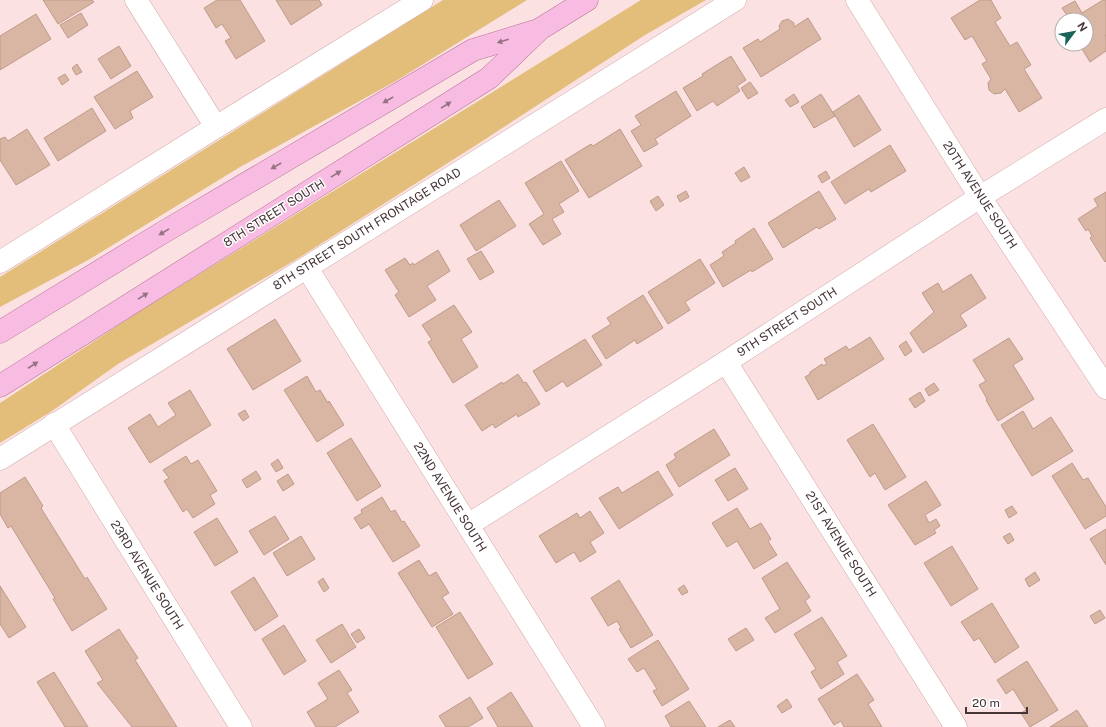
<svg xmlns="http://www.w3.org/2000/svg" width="1106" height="727" viewBox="0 0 1106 727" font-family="'Public Sans',sans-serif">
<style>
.green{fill:#e3be7b}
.building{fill:#d9b5a3;stroke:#be9b89}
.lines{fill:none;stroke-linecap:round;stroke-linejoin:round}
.minor-casing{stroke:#d4abac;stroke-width:23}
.major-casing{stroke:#b77099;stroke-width:23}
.minor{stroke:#fff;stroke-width:22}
.major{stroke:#f8bce2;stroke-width:22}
.oneway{fill:#967283}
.labels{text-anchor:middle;stroke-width:3;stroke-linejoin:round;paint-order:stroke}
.street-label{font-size:12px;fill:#463536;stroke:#fff}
</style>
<rect width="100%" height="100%" fill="#fbe1e1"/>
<g class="green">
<polygon points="443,0 527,0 396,81 240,167 90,259 0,307 0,277"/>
<polygon points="641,0 706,0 645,35 484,140 297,259 118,364 52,411 0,443 0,403 137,313"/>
</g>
<g class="building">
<polygon points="43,0 92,0 94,2 58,24"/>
<polygon points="217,0 240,0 265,41 236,59 225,41 231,38 222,24 216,28 204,8"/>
<polygon points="276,0 319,0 322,5 291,25"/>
<polygon points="980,0 991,0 1001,18 995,22 1010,46 1017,42 1031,65 1024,69 1042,98 1019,112 1005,89 1001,93 994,94 989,90 988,83 991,79 982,64 987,61 972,36 965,40 951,18"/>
<polygon points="1103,0 1106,0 1106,35 1105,36 1106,38 1106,51 1090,62 1079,44 1086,44 1086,20 1070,20 1062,8 1075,1 1082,13"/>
<polygon points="81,13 88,25 68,38 60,25"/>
<polygon points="36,14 51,39 0,70 0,36"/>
<polygon points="808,18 821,39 761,77 743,48 758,39 760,42 780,29 779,26 782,21 788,19 794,23 794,27"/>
<polygon points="119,46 131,66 111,79 98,59"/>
<polygon points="731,56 746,80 737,86 740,91 717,106 713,101 697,111 683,88 703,76 702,74"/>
<polygon points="77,64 82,72 76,75 72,68"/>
<polygon points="137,71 153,97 130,111 133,118 115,129 94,97"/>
<polygon points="65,74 69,80 62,85 58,78"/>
<polygon points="750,82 758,93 748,99 741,88"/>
<polygon points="676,91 691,116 655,139 658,144 644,152 631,131 641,125 635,116"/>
<polygon points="794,94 799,102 790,107 785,100"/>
<polygon points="821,94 835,116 814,128 801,107"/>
<polygon points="859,95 881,130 854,147 833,112"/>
<polygon points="92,108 106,131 58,161 44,138"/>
<polygon points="27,129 50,165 16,185 0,160 0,139 5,137 8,141"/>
<polygon points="620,129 642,166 589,198 565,160 591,144 593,146"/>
<polygon points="890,145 906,171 871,192 869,189 845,204 831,182"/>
<polygon points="561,161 579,191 559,204 564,212 552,219 561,234 543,245 529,224 544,214 525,183"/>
<polygon points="744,167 750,177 741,182 735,173"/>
<polygon points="826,171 830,178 822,183 818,176"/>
<polygon points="686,191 689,197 680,202 677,196"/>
<polygon points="819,191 836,219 819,229 817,227 783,248 768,223"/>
<polygon points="1106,192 1106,261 1105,262 1090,238 1092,236 1088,229 1086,231 1078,219 1098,206 1094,199"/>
<polygon points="658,196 664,205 656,211 650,201"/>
<polygon points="499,200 516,226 476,251 460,225"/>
<polygon points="754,228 773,259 752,272 751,270 723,287 710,265 724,256 722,252 736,243 735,241"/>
<polygon points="438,250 450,271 427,286 436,300 409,317 395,295 399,292 385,270 405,258 410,265 413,263 414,265"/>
<polygon points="481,251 494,272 480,280 467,259"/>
<polygon points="700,259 715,283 685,302 690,310 668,324 648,292"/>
<polygon points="971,274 986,298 960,315 967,326 923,353 910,333 934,312 922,293 938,283 943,292"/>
<polygon points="643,295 663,328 637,344 635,340 606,359 592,336 611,324 607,318"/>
<polygon points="454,305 472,332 461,339 478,367 453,383 428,342 432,340 422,325"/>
<polygon points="275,319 301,361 253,390 227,349"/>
<polygon points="870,337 884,359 818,400 805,377 810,374 810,372 822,364 823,366 827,364 824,359 846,346 849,350"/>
<polygon points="1009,338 1023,359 1013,365 1034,399 998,421 986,400 987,399 979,385 986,381 973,360"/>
<polygon points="585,339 602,365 567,387 563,381 546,392 533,371"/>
<polygon points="906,341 912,351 905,356 899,346"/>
<polygon points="518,374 524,383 526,382 540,404 518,417 517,414 495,428 493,424 482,431 465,405 502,382 503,384"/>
<polygon points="307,376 316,392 320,390 328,403 329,401 344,425 317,442 284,390"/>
<polygon points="934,383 939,390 929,396 925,389"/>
<polygon points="190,390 211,425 150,463 128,428 150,414 158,427 176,415 168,403"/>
<polygon points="920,392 925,401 915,408 909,399"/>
<polygon points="245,410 249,417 243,421 238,414"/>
<polygon points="1023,411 1033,429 1051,417 1073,451 1032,476 1001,425"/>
<polygon points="873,424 906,477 885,490 875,473 870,477 847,440"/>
<polygon points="714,429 730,455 679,487 666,465 676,458 674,454"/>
<polygon points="351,438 381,486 357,501 327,453"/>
<polygon points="186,456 191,464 198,460 217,491 210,495 215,504 193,518 187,509 183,512 164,481 169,478 163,470"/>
<polygon points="278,459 283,468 276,472 271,464"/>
<polygon points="1072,463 1083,480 1088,478 1106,507 1106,516 1085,529 1052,476"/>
<polygon points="735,468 748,489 728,501 715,480"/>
<polygon points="256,471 261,479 247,488 242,480"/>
<polygon points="658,471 673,495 619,529 599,498 618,487 622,493"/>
<polygon points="288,474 294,484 283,491 277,481"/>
<polygon points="25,477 43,506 41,508 85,579 87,577 107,609 72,631 53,599 55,598 11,526 8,528 0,514 0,493"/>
<polygon points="926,481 941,505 925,515 929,523 936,519 940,526 934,530 936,533 915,545 888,505"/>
<polygon points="382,497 391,512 395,510 402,522 404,521 420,546 393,562 369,524 361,529 354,518 362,513 361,510"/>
<polygon points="1012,506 1017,513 1009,518 1005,510"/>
<polygon points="737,508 750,529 761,523 771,539 768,541 777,555 754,569 737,541 727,547 712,523"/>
<polygon points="590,511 604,533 590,542 596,552 580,562 574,552 556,563 539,536 577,513 580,518"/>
<polygon points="275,516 289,539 264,555 249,531"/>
<polygon points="217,518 238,552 215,566 194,532"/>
<polygon points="1106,529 1106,565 1090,539"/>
<polygon points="1010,533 1014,540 1008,544 1003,537"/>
<polygon points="301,536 315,559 287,576 273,553"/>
<polygon points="952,546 978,589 951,606 924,563"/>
<polygon points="419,560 429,576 436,572 449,593 442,597 453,614 432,627 398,573"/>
<polygon points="787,562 810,597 805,601 811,611 775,633 765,618 780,609 762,578"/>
<polygon points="1035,572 1040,580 1029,587 1025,579"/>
<polygon points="254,577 278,616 255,631 231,592"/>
<polygon points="323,578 329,588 324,592 318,582"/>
<polygon points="619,580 653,635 631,648 619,629 621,628 617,621 608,626 591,598"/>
<polygon points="684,585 688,592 682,595 678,589"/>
<polygon points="0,586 26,627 9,638 0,624"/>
<polygon points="992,603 1019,647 995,663 979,638 974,641 961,622"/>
<polygon points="1100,610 1105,618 1095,624 1090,616"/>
<polygon points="460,612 493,664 468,679 436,627"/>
<polygon points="822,617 847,656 837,662 844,674 821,689 811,672 816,669 794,634"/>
<polygon points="342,624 356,647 331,663 316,640"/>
<polygon points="284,625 306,661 284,675 262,639"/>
<polygon points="746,628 754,640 736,651 728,639"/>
<polygon points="119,629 138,658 135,660 177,727 132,727 97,683 103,680 85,651"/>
<polygon points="359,629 365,638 357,643 351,634"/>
<polygon points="658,640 689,689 662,706 653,691 657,689 644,668 637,672 628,659"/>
<polygon points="1027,661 1058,710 1030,727 1021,713 1026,710 1013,689 1006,694 997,680"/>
<polygon points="339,670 352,690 347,693 359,712 335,727 316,727 307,712 328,699 318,683"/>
<polygon points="54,672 88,727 65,727 37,682"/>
<polygon points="857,674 874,700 868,704 882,727 844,727 841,721 834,725 818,699"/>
<polygon points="511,692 533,727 498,727 487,708"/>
<polygon points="470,697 483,718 468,727 446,727 439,716"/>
<polygon points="787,699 792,707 782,713 777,706"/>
<polygon points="689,701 706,727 671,727 665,716"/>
<polygon points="1077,710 1088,727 1050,727"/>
<polygon points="730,720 735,727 718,727"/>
</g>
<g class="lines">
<g class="minor-casing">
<g id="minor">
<polyline points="136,0 216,127"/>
<polyline points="857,0 980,197 1106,388"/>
<polyline points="0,262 216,127 422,0"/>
<polyline points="307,268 594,727"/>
<polyline points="726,362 956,727"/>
<polyline points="54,424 241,727"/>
<polyline points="0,459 735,0"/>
<polyline points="468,525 726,362 980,197 1106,119"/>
</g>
</g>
<g class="major-casing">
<g id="major">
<polyline points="0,332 162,233 473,50 535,31"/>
<polyline points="0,386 489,78 540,29 587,0"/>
</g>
</g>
<use href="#minor" class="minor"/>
<use href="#major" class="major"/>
</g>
<defs><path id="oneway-solid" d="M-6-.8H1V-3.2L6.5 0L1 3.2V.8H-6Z"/></defs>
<g class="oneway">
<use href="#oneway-solid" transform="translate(503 41) rotate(163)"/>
<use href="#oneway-solid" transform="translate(388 100) rotate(150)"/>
<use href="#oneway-solid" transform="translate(446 105) rotate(-32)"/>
<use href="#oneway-solid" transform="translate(276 166) rotate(150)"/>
<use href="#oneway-solid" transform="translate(336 174) rotate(-32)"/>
<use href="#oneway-solid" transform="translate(164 232) rotate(149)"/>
<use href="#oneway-solid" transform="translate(143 296) rotate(-32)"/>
<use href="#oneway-solid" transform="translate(33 365) rotate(-33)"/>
</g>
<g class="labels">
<g class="street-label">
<text transform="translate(980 195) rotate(57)" y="4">20TH AVENUE SOUTH</text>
<text transform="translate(274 213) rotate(-32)" y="4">8TH STREET SOUTH</text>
<text transform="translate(367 229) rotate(-32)" y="4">8TH STREET SOUTH FRONTAGE ROAD</text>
<text transform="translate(787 322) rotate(-33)" y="4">9TH STREET SOUTH</text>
<text transform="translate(450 497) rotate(58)" y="4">22ND AVENUE SOUTH</text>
<text transform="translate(841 544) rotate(58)" y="4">21ST AVENUE SOUTH</text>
<text transform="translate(147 575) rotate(58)" y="4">23RD AVENUE SOUTH</text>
</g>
</g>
<g transform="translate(1074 32) rotate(58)"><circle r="19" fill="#ffffff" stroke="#b5aeaf"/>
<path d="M0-3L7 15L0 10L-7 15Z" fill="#1a6359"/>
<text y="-6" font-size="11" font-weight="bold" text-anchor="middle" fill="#463536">N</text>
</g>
<path d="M966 707v6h61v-6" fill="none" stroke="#463536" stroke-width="2"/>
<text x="972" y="707" font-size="12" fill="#463536" stroke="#ffffff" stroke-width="3" paint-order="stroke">20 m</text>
</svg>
